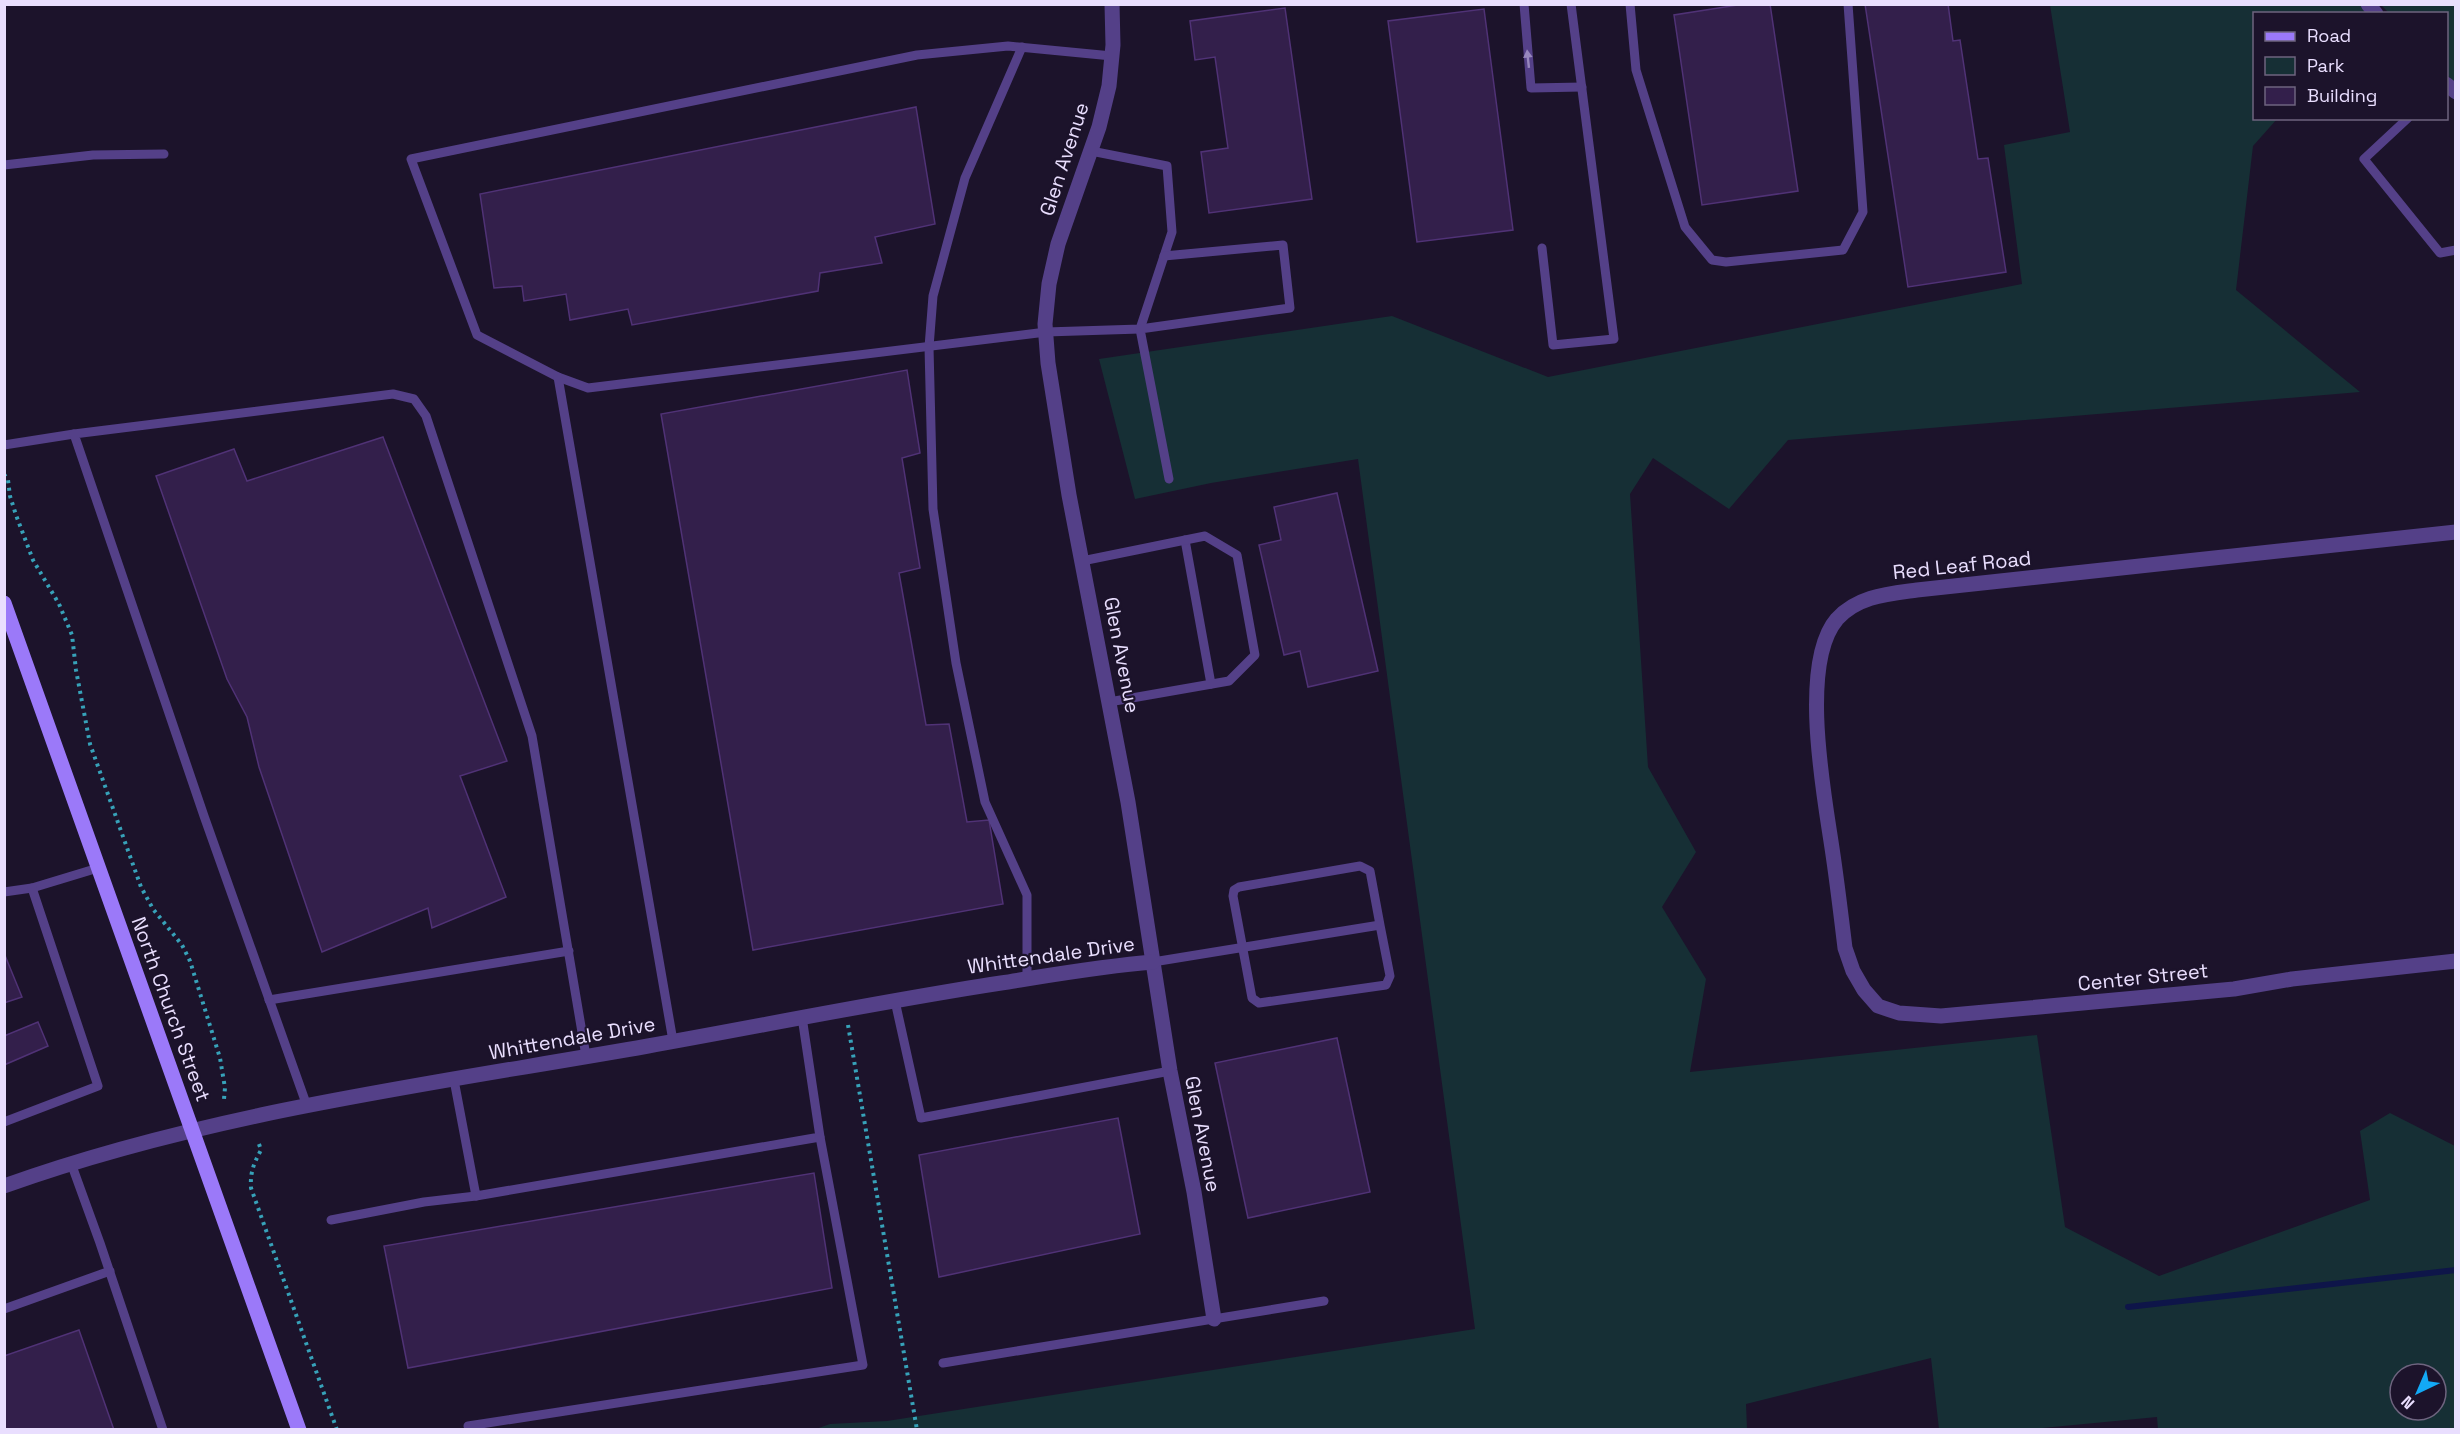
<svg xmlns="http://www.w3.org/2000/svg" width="2460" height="1434" viewBox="0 0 2460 1434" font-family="'Space Grotesk',sans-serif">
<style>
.green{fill:#162f35;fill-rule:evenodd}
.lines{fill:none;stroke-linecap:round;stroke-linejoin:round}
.stream{stroke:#0e1549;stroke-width:6}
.building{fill:#331f4b;stroke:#503276;stroke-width:1.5}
.path{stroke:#37a2b9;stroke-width:4;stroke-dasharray:3 4.5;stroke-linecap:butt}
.lane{stroke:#544088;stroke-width:9}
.street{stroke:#544088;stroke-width:15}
.secondary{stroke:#9b79f9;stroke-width:15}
.oneway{fill:#9787bd}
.labels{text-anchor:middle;stroke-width:4.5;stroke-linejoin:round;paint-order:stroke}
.street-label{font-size:20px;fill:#e9defe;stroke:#1c132b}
</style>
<rect width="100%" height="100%" fill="#1c132b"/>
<g class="green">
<path d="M2050,5H2375L2367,13L2254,14V118L2277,119L2253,146L2236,290L2360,392L1788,440L1729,509L1653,458L1630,494L1648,767L1696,852L1662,907L1706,979L1690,1072L2037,1035L2065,1227L2159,1276L2370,1200L2360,1131L2390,1113L2455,1146V1429L2158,1430L2157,1417L2032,1429H1939L1931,1358L1746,1404L1747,1429L813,1430L830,1424L887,1421L1475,1329L1358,459L1211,483L1135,499L1099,359L1392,316L1548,377L2022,284L2004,145L2070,132ZM2400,1374H2436V1410H2400Z"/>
<polygon points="2381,5 2455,5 2455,84 2447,74 2446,14 2389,13"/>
</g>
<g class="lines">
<polyline class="stream" points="2128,1307 2456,1270"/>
</g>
<g class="building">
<polygon points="1744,4 1770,4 1798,191 1702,205 1674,15"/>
<polygon points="1865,4 1948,4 1953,41 1960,40 1978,159 1988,158 2006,272 1908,287"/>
<polygon points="1285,8 1312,199 1209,213 1201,152 1228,148 1215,57 1195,60 1190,21"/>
<polygon points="1484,9 1513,230 1417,242 1388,21"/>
<polygon points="916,107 935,224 875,237 882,263 820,273 818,291 632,325 628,309 570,320 566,294 524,301 522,286 494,288 480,194"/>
<polygon points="907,370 920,453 902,458 920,568 899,573 926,725 949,724 967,822 989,820 1003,904 753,950 661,414"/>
<polygon points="383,437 507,761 460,776 506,897 432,928 428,908 322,952 259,767 247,717 227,679 156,476 234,449 247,481"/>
<polygon points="1337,493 1378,671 1308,687 1300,651 1284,655 1259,545 1281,540 1274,507"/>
<polygon points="4,953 22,997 4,1003"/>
<polygon points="38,1022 48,1046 4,1065 4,1036"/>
<polygon points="1337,1038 1370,1192 1248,1218 1215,1063"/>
<polygon points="1118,1118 1140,1234 939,1277 919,1155"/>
<polygon points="814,1173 832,1288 408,1368 384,1246"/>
<polygon points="79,1330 114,1430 4,1430 4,1356"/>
</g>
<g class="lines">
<g class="path">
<polyline points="4,474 8,480 10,496 16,515 33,560 59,604 72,635 76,670 90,744 141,887 153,909 182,945 190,961 220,1058 225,1088 224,1099"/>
<polyline points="848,1025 917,1430"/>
<path d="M259,1144L261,1150C254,1163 250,1172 251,1188L337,1430"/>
</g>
<g class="lane">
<polyline points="1524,4 1531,88 1582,87"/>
<polyline points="1630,4 1636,70 1685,227 1712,260 1726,262 1843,250 1863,212 1848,4"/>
<polyline points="1022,47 965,178 933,296 929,347 933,509 956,663 985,802 1027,895 1027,978"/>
<polyline points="2408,118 2364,159 2440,253 2456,250"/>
<polyline points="1091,151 1167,166 1172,232 1140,329 1046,332 588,388 558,377 477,335 411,159 917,55 1008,46 1112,56"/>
<polyline points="4,165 93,155 164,154"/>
<polyline points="1542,248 1553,345 1614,339 1571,4"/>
<polyline points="1164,256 1283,245 1290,308 1140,329 1169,479"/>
<polyline points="558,377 673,1041"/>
<polyline points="4,445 74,434"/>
<polyline points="1185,540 1211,684"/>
<polyline points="1082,561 1205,536 1237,555 1255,655 1229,681 1109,702"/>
<polyline points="4,892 32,888 98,868"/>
<polyline points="1153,962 1380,925 1390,976 1386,985 1259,1003 1252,998 1233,896 1234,890 1239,887 1360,866 1370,871 1380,925"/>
<polyline points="269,1000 569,951"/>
<polyline points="895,1001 921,1118 1170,1071"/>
<polyline points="454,1080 476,1196 820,1137 802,1017"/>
<polyline points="307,1106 204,816 74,434 393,394 414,399 426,416 532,736 586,1056"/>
<polyline points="4,1122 98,1086 32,888"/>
<polyline points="71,1163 100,1243 163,1430"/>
<polyline points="331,1220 424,1202 476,1196"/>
<polyline points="4,1309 110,1271"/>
<polyline points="943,1363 1324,1301"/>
<polyline points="468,1426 863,1365 820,1137"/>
</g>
<g class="street">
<polyline points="1112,4 1113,45 1109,86 1099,127 1058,244 1049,284 1045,324 1048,363 1069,495 1128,802 1170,1071 1194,1192 1214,1319"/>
<polyline points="2368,4 2376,14"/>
<polyline points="2446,84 2456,92"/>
<path d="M2456,532L1917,590C1888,594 1858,596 1837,619C1799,663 1824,794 1832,848C1837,881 1841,915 1845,948L1853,971L1864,990L1878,1006L1899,1013L1941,1016L2234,989L2292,979L2456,961"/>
<path d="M4,1186C210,1112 433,1084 648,1046C766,1025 883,1001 1001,983C1052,975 1102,966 1153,962"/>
</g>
<polyline class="secondary" points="4,603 299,1430"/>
</g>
<defs><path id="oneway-solid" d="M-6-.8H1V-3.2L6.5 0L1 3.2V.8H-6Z" transform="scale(1.5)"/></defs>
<use class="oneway" href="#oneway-solid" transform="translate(1528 59) rotate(-96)"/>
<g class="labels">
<g class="street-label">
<text transform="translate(1064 159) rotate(-72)" y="7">Glen Avenue</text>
<text transform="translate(1962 565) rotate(-6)" y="7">Red Leaf Road</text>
<text transform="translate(1122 655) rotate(79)" y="7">Glen Avenue</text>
<text transform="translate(1051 955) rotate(-8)" y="7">Whittendale Drive</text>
<text transform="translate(2143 977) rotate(-6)" y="7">Center Street</text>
<text transform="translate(171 1009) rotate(70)" y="7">North Church Street</text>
<text transform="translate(572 1038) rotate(-10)" y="7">Whittendale Drive</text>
<text transform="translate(1203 1134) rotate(79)" y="7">Glen Avenue</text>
</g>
</g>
<rect width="2460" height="1434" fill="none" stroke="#e9defe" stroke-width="12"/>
<rect x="2253" y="12" width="195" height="108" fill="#1c132b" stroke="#6e647f" stroke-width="1.5"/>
<rect x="2265" y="32" width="30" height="9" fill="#9b79f9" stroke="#6e647f" stroke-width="1.5"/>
<text x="2307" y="42" font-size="18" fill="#e9defe">Road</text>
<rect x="2265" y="57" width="30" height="18" fill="#162f35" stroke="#6e647f" stroke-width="1.5"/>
<text x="2307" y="72" font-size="18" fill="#e9defe">Park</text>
<rect x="2265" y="87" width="30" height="18" fill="#331f4b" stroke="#6e647f" stroke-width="1.5"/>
<text x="2307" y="102" font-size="18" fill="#e9defe">Building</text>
<g transform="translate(2418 1392) rotate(224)"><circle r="28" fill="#1c132b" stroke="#6e647f" stroke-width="1.5"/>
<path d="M0-4.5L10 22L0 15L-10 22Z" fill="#13a9f5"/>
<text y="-9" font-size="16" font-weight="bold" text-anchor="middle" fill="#e9defe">N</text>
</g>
</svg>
